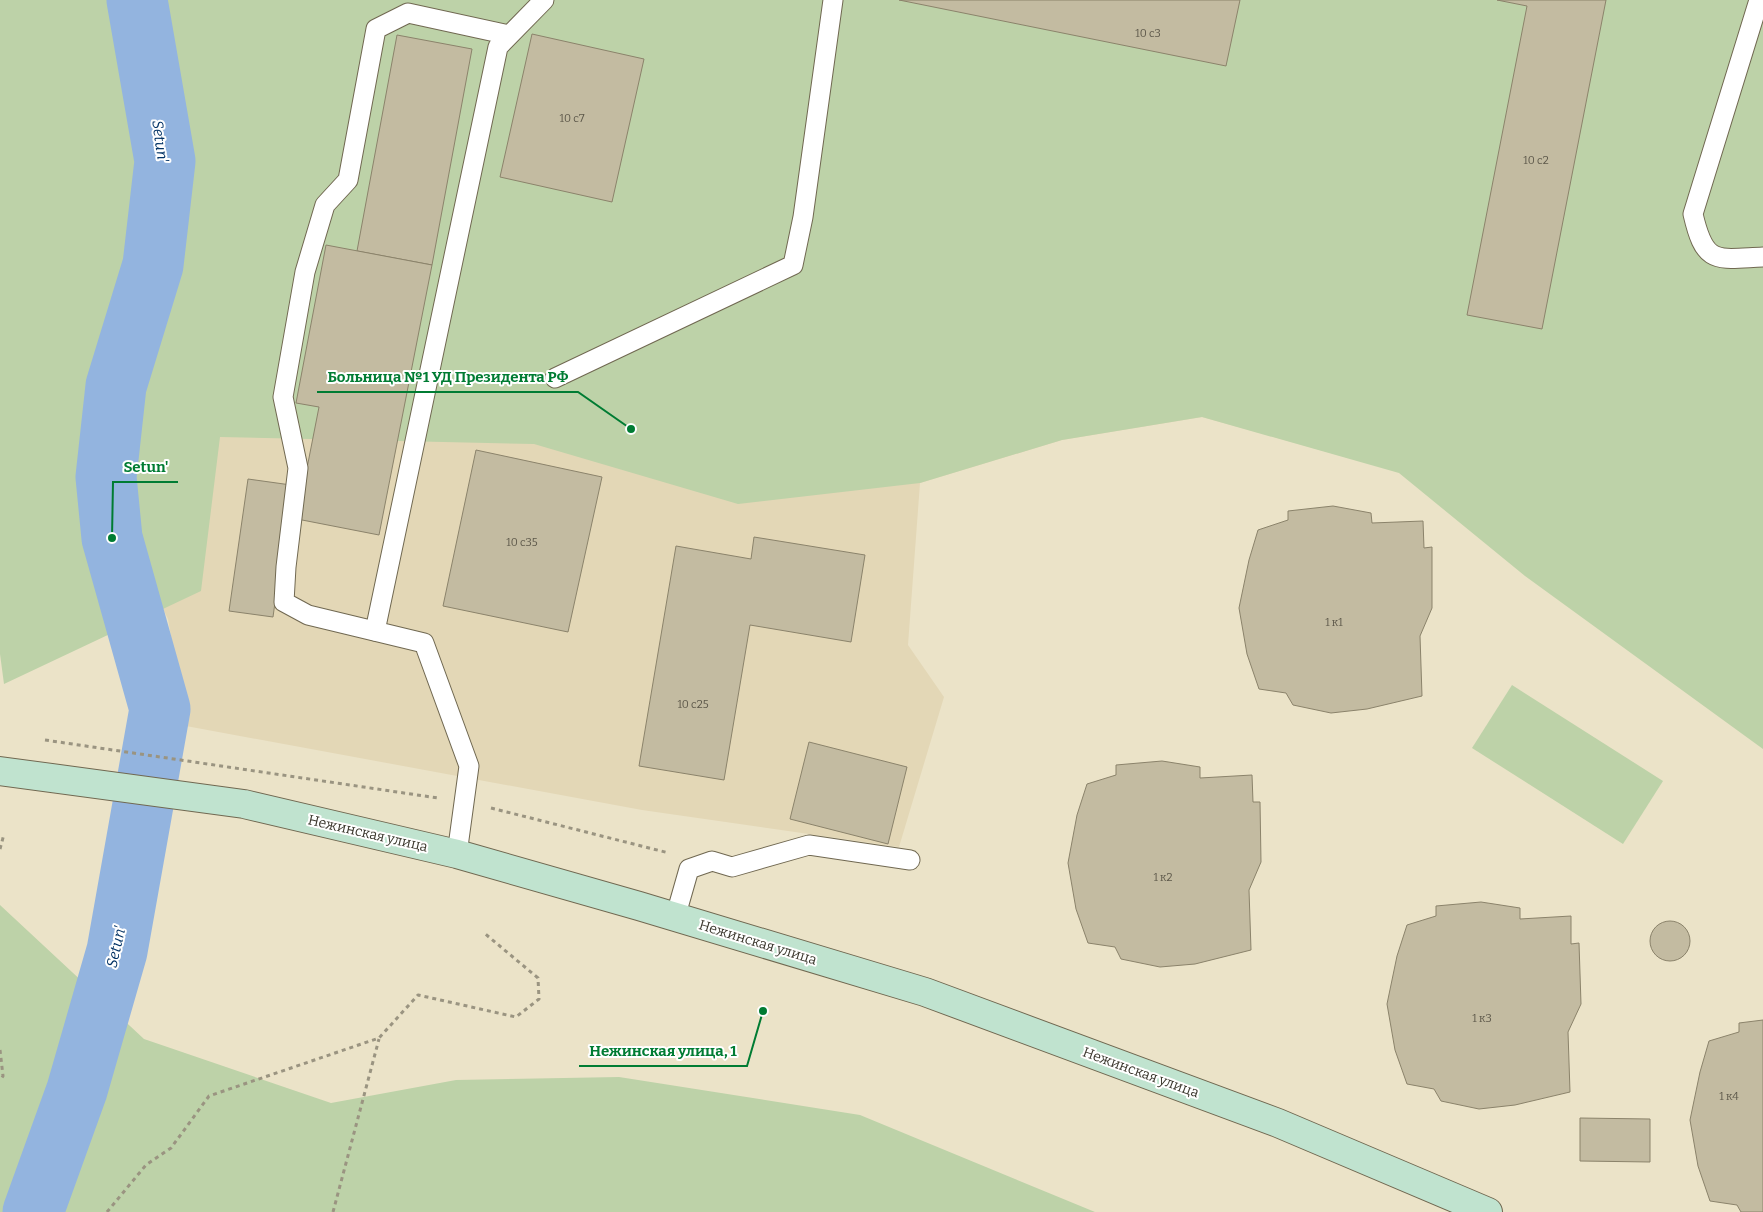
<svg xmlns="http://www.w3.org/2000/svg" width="1763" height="1212" viewBox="0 0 1763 1212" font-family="Bitter,serif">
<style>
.built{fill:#e3d7b6}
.green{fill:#bdd2a8}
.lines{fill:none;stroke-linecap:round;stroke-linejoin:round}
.river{stroke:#93b4df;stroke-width:61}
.building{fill:#c3bba1;stroke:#8b836b}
.lane-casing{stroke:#706851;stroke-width:21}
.secondary-casing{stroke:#706851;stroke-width:30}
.path{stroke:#9a9481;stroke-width:3;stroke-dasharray:4 4;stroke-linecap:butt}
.lane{stroke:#fff;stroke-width:19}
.secondary{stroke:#c0e3cf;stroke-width:28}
.labels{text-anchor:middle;stroke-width:4;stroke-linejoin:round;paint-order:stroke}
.number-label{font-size:11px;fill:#5d584a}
.street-label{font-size:14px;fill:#3b372d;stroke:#fff}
.water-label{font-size:15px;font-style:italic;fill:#013164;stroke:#fff}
.leader{fill:none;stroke:#007c33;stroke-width:2}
.callout-dot{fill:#007c33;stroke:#fff;stroke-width:2}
.callout-label{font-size:15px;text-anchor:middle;font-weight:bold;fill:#007c33;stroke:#fff;stroke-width:4;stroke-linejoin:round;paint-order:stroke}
</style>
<rect width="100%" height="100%" fill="#ebe3c8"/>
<polygon class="built" points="161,0 1399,472 1202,417 1062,440 920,483 908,645 944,697 899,847 642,810 186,726 168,619 137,556"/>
<g class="green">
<polygon points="0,0 1763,0 1763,749 1525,576 1399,473 1202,417 1062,440 920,483 738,504 534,444 220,437 201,591 4,684 0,654"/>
<polygon points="1512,685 1663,781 1623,844 1472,748"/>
<polygon points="0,905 144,1039 331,1103 456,1080 619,1077 860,1115 1095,1212 0,1212"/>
</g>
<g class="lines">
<polyline class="river" points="33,1212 77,1090 117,951 160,709 112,538 106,477 116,386 153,265 165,161 137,0"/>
</g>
<g class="building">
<polygon points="899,0 1240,0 1226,66"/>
<polygon points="1497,0 1606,0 1542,329 1467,315 1527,6"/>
<polygon points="532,34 644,59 612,202 500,177"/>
<polygon points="397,35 472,49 432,265 357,251"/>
<polygon points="326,245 432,265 379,535 297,519 319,407 296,403"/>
<polygon points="476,450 602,477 568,632 443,606"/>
<polygon points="248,479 291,485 273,617 229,611"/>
<polygon points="1333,506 1371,513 1372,523 1423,521 1424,548 1432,547 1432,608 1420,636 1422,696 1367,709 1331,713 1293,705 1286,693 1259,689 1247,654 1239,608 1249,560 1258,530 1288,520 1288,511"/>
<polygon points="754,537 865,555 851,642 750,625 724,780 639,766 676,546 751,559"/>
<polygon points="809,742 907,767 888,844 790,819"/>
<polygon points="1162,761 1200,767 1200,778 1252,775 1253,802 1260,802 1261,862 1249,890 1251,950 1195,964 1160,967 1121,959 1115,947 1088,943 1076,909 1068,863 1077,815 1087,784 1116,775 1116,765"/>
<polygon points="1481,902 1520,908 1520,919 1571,916 1571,944 1579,943 1581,1004 1568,1032 1570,1092 1515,1105 1479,1109 1441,1101 1434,1089 1407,1084 1395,1050 1387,1004 1397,956 1407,925 1436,916 1436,906"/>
<circle cx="1670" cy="941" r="20"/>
<polygon points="1763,1020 1763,1212 1741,1212 1737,1205 1710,1201 1698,1166 1690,1120 1700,1072 1709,1041 1739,1032 1739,1023"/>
<polygon points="1580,1118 1650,1119 1650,1162 1580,1161"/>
</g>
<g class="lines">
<g class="lane-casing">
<g id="lane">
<path d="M1759,0L1693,214C1705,266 1716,259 1763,257"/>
<polyline points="555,378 793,265 803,217 833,0"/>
<polyline points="375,631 498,47 544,0"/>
<polyline points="457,854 469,766 424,643 308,615 284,602 286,567 298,468 283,397 305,272 325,205 348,180 376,29 408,13 509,35"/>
<polyline points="675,918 689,869 712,861 732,867 809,845 910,860"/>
</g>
</g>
<g class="secondary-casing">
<polyline id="secondary" points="0,771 244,804 457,854 639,906 925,992 1278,1123 1488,1212"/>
</g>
<g class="path">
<polyline points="45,740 438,798"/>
<polyline points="491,808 669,853"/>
<polyline points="0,849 4,834"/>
<polyline points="0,1050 3,1076 0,1081"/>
<polyline points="107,1212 146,1165 171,1148 209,1096 379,1038 418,995 516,1017 539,999 538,978 483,932"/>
<polyline points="333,1212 379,1039"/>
</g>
<use href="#lane" class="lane"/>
<use href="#secondary" class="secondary"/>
</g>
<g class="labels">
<g class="number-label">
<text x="1148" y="37">10 с3</text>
<text x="572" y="122">10 с7</text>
<text x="1536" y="164">10 с2</text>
<text x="522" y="546">10 с35</text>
<text x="1334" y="626">1 к1</text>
<text x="693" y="708">10 с25</text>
<text x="1163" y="881">1 к2</text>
<text x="1482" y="1022">1 к3</text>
<text x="1729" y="1100">1 к4</text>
</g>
<g class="street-label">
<text transform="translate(368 833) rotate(13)" y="5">Нежинская улица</text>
<text transform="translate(758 942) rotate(17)" y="5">Нежинская улица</text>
<text transform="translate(1141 1072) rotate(20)" y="5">Нежинская улица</text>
</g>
<g class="water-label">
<text transform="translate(160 141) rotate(82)" y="5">Setun'</text>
<text transform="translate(116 947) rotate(-77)" y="5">Setun'</text>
</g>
</g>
<path class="leader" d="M631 429L578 392H317M112 538L113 482H178M763 1011L747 1066H579"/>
<g class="callout-dot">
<circle cx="631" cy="429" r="5"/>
<circle cx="112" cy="538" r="5"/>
<circle cx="763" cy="1011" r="5"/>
</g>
<g class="callout-label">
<text x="448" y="382">Больница №1 УД Президента РФ</text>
<text x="146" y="472">Setun'</text>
<text x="663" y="1056">Нежинская улица, 1</text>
</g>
</svg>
